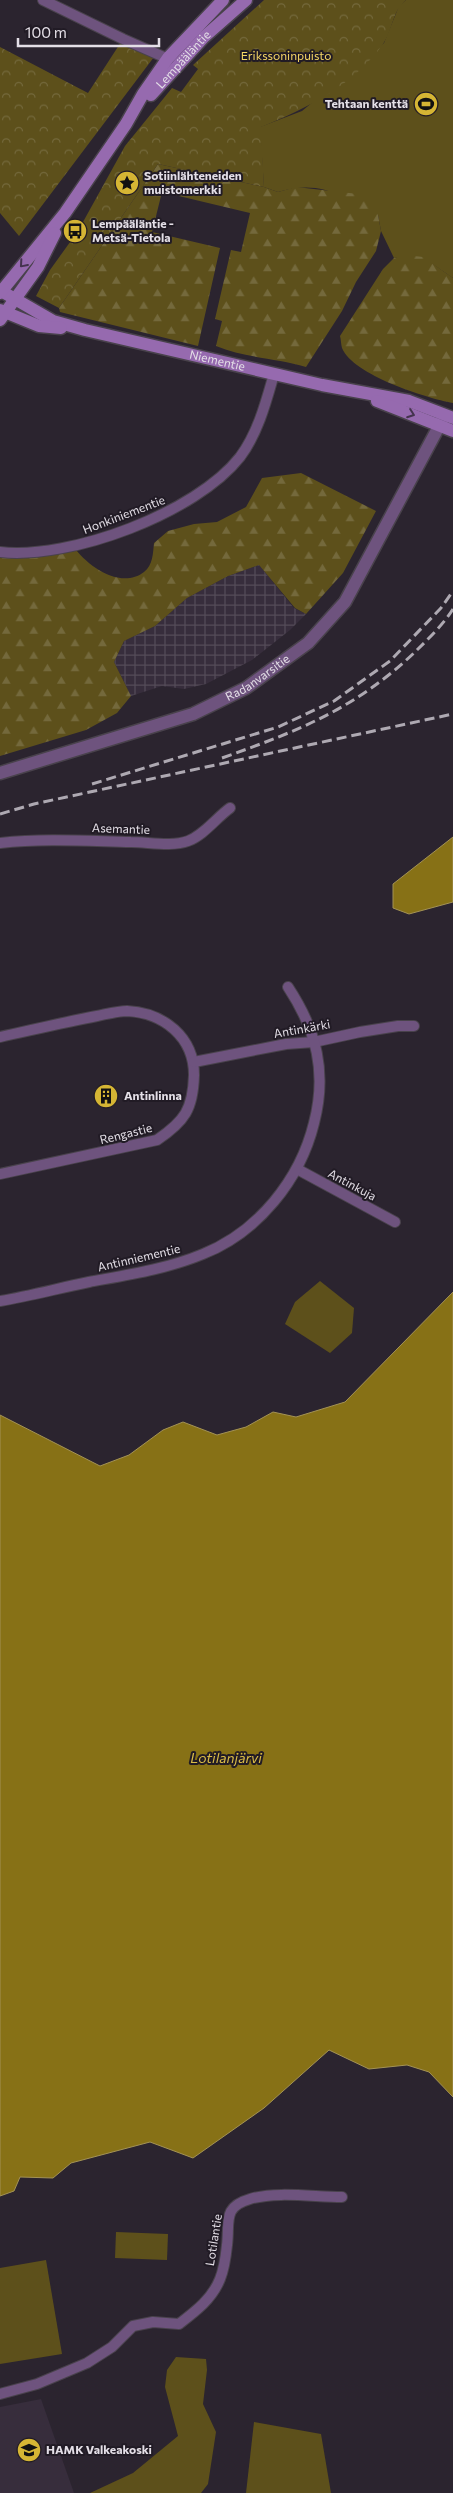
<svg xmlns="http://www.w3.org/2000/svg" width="453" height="2493" viewBox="0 0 453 2493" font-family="Commissioner,sans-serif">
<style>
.built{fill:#372d3c}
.industrial{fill:url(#industrial-grid)}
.grass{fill:#5d501b}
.forest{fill:url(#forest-firs)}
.park{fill:url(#park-crowns)}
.water{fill:#877116;stroke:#a39255}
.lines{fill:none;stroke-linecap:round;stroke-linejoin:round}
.minor-casing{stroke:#49424c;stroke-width:12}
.tertiary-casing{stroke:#49424c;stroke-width:15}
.secondary-casing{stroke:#49424c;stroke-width:15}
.minor{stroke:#6e537e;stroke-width:10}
.tertiary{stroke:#6e537e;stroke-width:12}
.secondary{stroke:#966aaf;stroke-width:12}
.rail{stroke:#aea9b2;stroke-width:3;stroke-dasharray:10 5;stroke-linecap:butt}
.oneway{stroke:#44334e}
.labels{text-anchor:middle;stroke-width:4;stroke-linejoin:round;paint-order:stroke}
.park-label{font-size:12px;fill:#f5d665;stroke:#211b25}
.street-label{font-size:12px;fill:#e4dfe7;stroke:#211b25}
.poi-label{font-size:12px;font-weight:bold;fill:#e4dfe7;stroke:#211b25;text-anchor:start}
.water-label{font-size:14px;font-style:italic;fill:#dabc48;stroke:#211b25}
</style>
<defs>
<pattern id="industrial-grid" width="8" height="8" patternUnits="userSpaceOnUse" patternTransform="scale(1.25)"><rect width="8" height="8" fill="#372d3c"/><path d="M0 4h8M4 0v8" fill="none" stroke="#544b58"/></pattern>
<pattern id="forest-firs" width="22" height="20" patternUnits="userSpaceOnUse" patternTransform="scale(1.25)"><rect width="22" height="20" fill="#5d501b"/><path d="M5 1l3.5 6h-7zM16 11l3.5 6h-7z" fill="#74693c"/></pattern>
<pattern id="park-crowns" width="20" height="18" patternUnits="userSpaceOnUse" patternTransform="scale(1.25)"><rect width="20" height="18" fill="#5d501b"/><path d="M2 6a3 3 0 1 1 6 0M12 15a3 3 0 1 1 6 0" fill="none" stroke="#74693c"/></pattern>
</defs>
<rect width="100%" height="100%" fill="#2b242f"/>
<polygon class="built" points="41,2399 74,2493 0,2493 0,2407"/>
<polygon class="industrial" points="259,565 294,608 306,614 290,630 252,660 206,684 184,689 162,686 131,696 114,662 124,641 155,626 187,598 228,576"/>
<g class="grass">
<path d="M406,0H453V278C432,264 421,252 394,258L381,231L378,215C341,196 321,179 278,192L264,187L260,127L302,111L384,43L399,6Z"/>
<polygon points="320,1281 354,1308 352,1333 330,1353 285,1324 295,1302"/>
<polygon points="116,2232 168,2234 167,2260 115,2258"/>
<polygon points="46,2260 62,2354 0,2364 0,2268"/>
<polygon points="176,2357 206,2359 207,2370 203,2404 216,2432 208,2484 201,2493 90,2493 133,2473 178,2436 165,2387 167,2370"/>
<polygon points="254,2422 321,2434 331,2493 246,2493"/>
</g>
<g class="forest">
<path d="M158,164L264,187L278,192L296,187L358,194L372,202L378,215L381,231L376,251L356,282L342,311L306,367C277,358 244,358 216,346L222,321L215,319L231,250L241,252L250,213L162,192L152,232L220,248L198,346L60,312L59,308Z"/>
<path d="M405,255L423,257L453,278V403C426,398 353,375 342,348C341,345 341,339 340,336L383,269L394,258Z"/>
<path d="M301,473L376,511L343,573L306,614L295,608L259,565L228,576L187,598L155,626L124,641L114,662L131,696L117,713L86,730L0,756V555L74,547C87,566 121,590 144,572C153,565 153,553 154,543L168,531L194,524L217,522L246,507L262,478Z"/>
</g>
<g class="park">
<path d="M264,0H406C392,11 393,30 383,44C353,86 307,108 261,127L264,187L158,164L59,308L36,296L50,270L78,231L125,146L172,88L181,92L198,69L193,65Z"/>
<polygon points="123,39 157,53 19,236 0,213 0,47 88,93"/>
</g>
<g class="water">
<polygon points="453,837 453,902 409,914 393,908 393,884"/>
<polygon points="453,1292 453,2097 429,2072 407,2065 369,2069 329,2050 264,2108 193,2158 150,2142 71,2163 53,2178 20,2177 14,2191 0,2196 0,1415 100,1466 129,1455 163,1430 183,1422 217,1435 246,1427 273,1412 296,1417 345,1402"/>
</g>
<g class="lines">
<g class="minor-casing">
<g id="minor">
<polyline points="43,0 123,39 173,61"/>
<path d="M0,552C70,560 196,513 240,457C258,433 266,402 274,374"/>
<path d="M0,843C44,838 87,841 131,842C148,842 172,847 188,841C204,835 216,818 230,808"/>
<path d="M0,1037C32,1030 65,1022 97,1016C107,1014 118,1011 127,1011C164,1013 194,1037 194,1075C193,1109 185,1121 157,1140L0,1174"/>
<polyline points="194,1062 286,1044 314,1042 360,1032 398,1026 414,1026"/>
<polyline points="297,1169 395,1222"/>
<path d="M0,1301C30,1296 59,1288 89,1282C127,1275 167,1269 203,1254C258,1232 300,1180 314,1123C327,1073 317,1031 288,987"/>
<path d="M0,2394L37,2384L87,2363L112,2347L133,2326L153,2322L179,2324C196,2311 212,2299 220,2279C224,2269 226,2255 227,2245C230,2222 222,2207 250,2199C276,2191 314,2197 342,2197"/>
</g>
</g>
<g class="tertiary-casing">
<g id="tertiary">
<path id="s1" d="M0,773L193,714L246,688L308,643L345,602L444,417"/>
</g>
</g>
<g class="secondary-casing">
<g id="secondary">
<path id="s2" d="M151,95L204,37L246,0"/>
<path id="s3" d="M1,291L53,321L85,330L322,385L409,401L453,418"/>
<polyline points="0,293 65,213 126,124 143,94 168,58 223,0"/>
<polyline points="0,310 39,326 61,328"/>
<polyline points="0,320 38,267 55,233"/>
<polyline points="377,401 453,431"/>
</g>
</g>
<use href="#minor" class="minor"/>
<use href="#tertiary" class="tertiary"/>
<use href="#secondary" class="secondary"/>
<g class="rail">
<path d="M222,758C298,731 355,709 415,652C428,639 443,625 453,609"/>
<polyline points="92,784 278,727 334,701 390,661 441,608 453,591"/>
<polyline points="0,814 34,804 453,714"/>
</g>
</g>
<defs><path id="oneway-chevron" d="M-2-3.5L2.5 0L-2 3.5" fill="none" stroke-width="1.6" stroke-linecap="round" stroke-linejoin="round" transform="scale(1.25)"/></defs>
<g class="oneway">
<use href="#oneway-chevron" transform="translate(23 264) rotate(131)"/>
<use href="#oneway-chevron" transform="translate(411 414) rotate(20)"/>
</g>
<defs>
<g id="stadium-disc" transform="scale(1.25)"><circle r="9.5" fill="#d5b534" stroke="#211b25"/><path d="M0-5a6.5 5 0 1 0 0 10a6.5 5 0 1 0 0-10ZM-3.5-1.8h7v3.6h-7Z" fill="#111"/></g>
<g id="sight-disc" transform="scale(1.25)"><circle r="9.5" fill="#d5b534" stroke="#211b25"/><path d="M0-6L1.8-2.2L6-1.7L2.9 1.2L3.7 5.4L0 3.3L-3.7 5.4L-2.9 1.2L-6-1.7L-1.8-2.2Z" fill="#111"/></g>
<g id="bus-disc" transform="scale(1.25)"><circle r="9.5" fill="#d5b534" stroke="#211b25"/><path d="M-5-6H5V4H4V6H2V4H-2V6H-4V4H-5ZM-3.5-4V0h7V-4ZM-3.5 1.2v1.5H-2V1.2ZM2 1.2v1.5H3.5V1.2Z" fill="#111"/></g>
<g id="building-disc" transform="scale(1.25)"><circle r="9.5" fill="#d5b534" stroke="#211b25"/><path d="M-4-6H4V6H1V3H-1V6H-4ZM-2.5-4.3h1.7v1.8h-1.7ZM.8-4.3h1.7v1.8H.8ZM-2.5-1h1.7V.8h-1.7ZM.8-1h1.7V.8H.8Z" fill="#111"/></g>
<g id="university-disc" transform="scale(1.25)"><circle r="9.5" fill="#d5b534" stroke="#211b25"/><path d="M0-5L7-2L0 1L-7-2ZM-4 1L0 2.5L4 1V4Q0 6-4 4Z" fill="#111"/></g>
</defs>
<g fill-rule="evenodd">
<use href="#stadium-disc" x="426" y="104"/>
<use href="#sight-disc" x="127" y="183"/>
<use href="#bus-disc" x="75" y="231"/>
<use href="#building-disc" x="106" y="1096"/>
<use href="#university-disc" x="29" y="2450"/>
</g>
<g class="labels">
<g class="park-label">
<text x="286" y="60">Erikssoninpuisto</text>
</g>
<g class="street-label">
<text dy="4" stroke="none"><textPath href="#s2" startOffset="48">Lempääläntie</textPath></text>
<text dy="4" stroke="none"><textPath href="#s3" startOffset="229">Niementie</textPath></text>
<text transform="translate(124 515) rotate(-21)" y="4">Honkiniementie</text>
<text dy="4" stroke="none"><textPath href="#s1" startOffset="276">Radanvarsitie</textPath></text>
<text transform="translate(121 829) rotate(2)" y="4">Asemantie</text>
<text transform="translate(302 1029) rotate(-10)" y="4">Antinkärki</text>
<text transform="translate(126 1134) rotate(-14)" y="4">Rengastie</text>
<text transform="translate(352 1185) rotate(28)" y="4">Antinkuja</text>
<text transform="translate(139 1258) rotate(-13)" y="4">Antinniementie</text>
<text transform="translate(214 2240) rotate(-81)" y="4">Lotilantie</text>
</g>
<g class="poi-label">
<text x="408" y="108" text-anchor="end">Tehtaan kenttä</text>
<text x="144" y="180">Sotiinlähteneiden<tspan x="144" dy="14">muistomerkki</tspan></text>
<text x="92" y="228">Lempääläntie -<tspan x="92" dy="14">Metsä-Tietola</tspan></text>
<text x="124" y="1100">Antinlinna</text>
<text x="46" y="2454">HAMK Valkeakoski</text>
</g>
<g class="water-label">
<text x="226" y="1763">Lotilanjärvi</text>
</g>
</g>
<path d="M18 38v8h141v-8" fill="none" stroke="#e4dfe7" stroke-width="2.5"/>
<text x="25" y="38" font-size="15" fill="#e4dfe7" stroke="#211b25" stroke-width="4" paint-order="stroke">100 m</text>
</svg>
